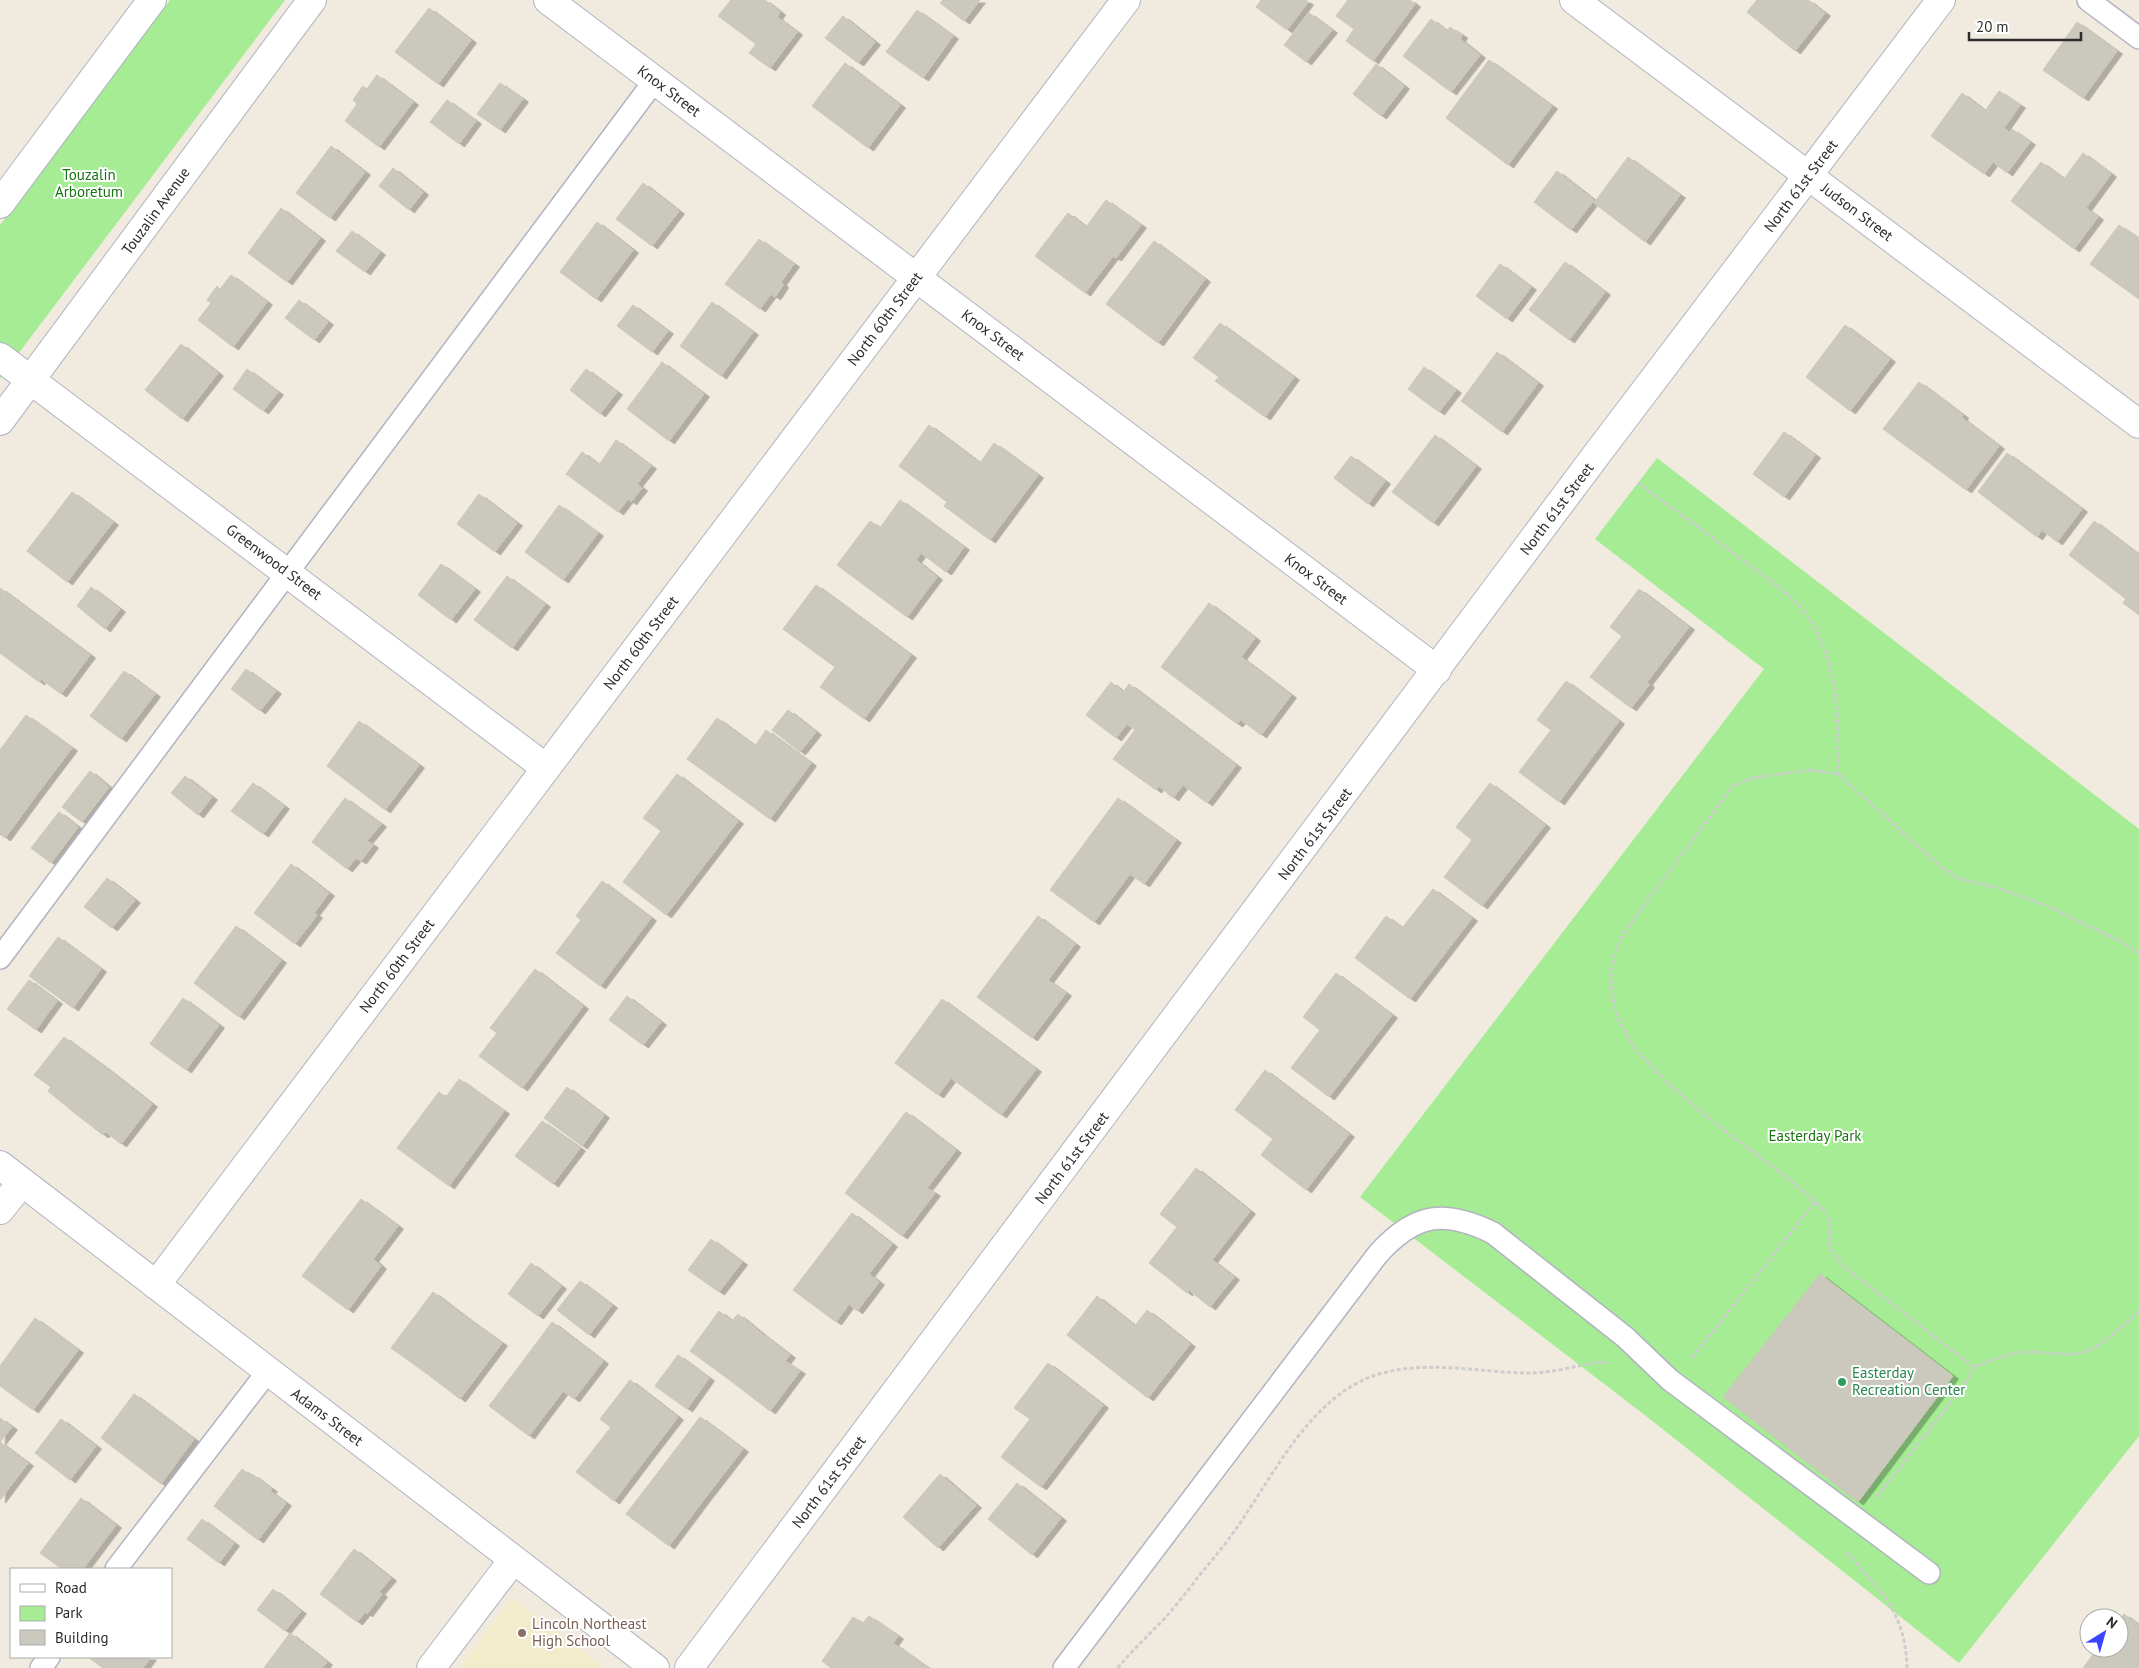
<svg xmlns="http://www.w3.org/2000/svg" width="2139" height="1668" viewBox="0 0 2139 1668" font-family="'PT Sans',sans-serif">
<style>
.education{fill:#f3eccc}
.green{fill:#a5ec95}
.building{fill:#cbc8bd;stroke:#ccc7b7;filter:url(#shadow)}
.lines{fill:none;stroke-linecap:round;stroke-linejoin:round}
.service-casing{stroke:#b2b3c2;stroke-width:24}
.minor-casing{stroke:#b2b3c2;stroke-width:30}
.secondary-casing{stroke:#b2b3c2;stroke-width:30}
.path{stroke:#cdcdcd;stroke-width:3;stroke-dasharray:4 2.5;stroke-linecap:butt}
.service{stroke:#fff;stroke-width:21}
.minor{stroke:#fff;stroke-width:28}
.secondary{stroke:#fff;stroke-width:28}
.leisure-dot{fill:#2e9e5b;stroke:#fff;stroke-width:2}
.education-dot{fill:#8d6e63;stroke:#fff;stroke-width:2}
.labels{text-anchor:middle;stroke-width:4;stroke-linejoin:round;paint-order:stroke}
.street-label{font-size:15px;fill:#2d2d2d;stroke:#fff}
.park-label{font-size:15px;fill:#187412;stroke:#fff}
.leisure-label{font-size:15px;fill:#27864d;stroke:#fff;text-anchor:start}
.education-label{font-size:15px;fill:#785e54;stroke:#fff;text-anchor:start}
</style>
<defs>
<filter id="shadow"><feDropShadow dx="5.5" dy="3" stdDeviation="0" flood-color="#0004"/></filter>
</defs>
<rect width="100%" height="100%" fill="#f0ebde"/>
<polygon class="education" points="512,1597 605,1668 459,1668"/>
<g class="green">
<polygon points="170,0 285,0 0,378 0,225"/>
<polygon points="1657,458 2139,829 2139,1436 1959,1663 1646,1416 1360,1197 1764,669 1595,539"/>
</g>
<g class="building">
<polygon points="731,0 765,0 780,12 777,17 797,32 770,68 749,53 756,44 718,16"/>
<polygon points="943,0 980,0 964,21 940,3"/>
<polygon points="1261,0 1305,0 1308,2 1287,30 1256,7"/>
<polygon points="1348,0 1410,0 1415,4 1373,61 1346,41 1354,29 1336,16"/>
<polygon points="1757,0 1808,0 1825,13 1795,51 1747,12"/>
<polygon points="429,8 471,40 438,84 395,52"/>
<polygon points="917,10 953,36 923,78 886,52"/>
<polygon points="1309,13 1332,30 1306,62 1284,45"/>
<polygon points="843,16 875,42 858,63 825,38"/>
<polygon points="1431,19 1447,31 1450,27 1462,35 1460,39 1480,55 1451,92 1403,56"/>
<polygon points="2077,22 2117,51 2083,98 2043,70"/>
<polygon points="1489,60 1552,106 1508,165 1446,118"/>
<polygon points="845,63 900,105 868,148 812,106"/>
<polygon points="1376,64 1404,86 1381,116 1353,94"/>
<polygon points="377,75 413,102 379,147 345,121 357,104 353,100 363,86 367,89"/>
<polygon points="500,83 523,99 500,130 477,114"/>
<polygon points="1999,91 2020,105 2004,128 2009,132 2012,129 2030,142 2007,173 1993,162 1984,174 1931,136 1962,93 1985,111"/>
<polygon points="447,100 476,121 459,144 430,122"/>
<polygon points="331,146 365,172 330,218 296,193"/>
<polygon points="2083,153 2111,174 2086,208 2098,217 2074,249 2011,201 2041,162 2064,179"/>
<polygon points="1628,157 1680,195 1645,242 1594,203"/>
<polygon points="393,168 423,192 409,210 379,186"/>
<polygon points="1557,171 1594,200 1571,230 1534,202"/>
<polygon points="643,183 679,211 652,246 616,219"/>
<polygon points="1106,200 1141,225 1116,258 1113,256 1085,293 1035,256 1068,213 1086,227"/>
<polygon points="281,208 320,238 287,282 248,253"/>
<polygon points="597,222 633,250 596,299 560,272"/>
<polygon points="2119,225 2139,239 2139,299 2090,264"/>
<polygon points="352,231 380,252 365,272 336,251"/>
<polygon points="759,239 794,264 781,282 783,285 775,297 771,294 760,309 725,284"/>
<polygon points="1154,241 1205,279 1158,343 1106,304"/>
<polygon points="1565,262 1605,292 1569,340 1529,310"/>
<polygon points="1500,264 1531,287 1507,319 1476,296"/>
<polygon points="231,275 267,302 233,347 198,320 211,303 207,300 217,286 220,289"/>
<polygon points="299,300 328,322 314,340 285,318"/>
<polygon points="712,302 753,332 721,376 680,346"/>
<polygon points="633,305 668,331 652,352 617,326"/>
<polygon points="1220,323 1294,377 1265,417 1215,381 1219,377 1193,358"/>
<polygon points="1845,325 1890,359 1850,411 1806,377"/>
<polygon points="181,344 218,373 182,419 145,390"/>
<polygon points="1497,352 1538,383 1502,432 1461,401"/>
<polygon points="662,362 704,394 669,441 627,409"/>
<polygon points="1424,367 1456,390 1439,412 1408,389"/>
<polygon points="247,369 278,392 263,411 233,389"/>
<polygon points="586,369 617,392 600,414 570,390"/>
<polygon points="1919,382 1963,415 1962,418 1999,446 1966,490 1883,429"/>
<polygon points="929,425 980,463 994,443 1038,475 990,540 944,506 947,502 899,466"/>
<polygon points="1784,432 1815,455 1784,497 1753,474"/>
<polygon points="1435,435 1476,466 1433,523 1392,492"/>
<polygon points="616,440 651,466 637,484 642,488 631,502 628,499 618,512 566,474 582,452 599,465"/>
<polygon points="2007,453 2082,509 2057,542 2042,530 2037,537 1978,492"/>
<polygon points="1351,456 1385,481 1368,504 1334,478"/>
<polygon points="72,492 113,522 67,582 27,551"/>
<polygon points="479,494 517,523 495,552 457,524"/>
<polygon points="900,500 964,547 946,572 921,553 916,560 937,577 907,617 837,565 870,521 880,528"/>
<polygon points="559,505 598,533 563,580 525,552"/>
<polygon points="2094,521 2139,555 2139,615 2123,603 2126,599 2069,555"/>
<polygon points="441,564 475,589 451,620 418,595"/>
<polygon points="507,576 545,604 512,648 474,620"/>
<polygon points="816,585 911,655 864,719 820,687 835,667 783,629"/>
<polygon points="91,587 120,609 105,629 77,606"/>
<polygon points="0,588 43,620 12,662 0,653"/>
<polygon points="1639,589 1689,627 1647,682 1649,685 1631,708 1590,677 1622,636 1610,627"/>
<polygon points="1209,603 1255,638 1241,657 1291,695 1261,735 1241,720 1237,724 1161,667"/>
<polygon points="43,620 90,655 61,694 41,679 39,682 12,662"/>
<polygon points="246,669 276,691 260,711 231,689"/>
<polygon points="124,671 155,694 121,739 90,716"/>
<polygon points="1566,681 1619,721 1559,802 1519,772 1551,730 1537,720"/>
<polygon points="1111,682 1123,692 1129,684 1236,765 1207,803 1183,785 1173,798 1159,786 1156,790 1113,759 1135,730 1127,724 1116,738 1086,715"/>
<polygon points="788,710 816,732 800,752 772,730"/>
<polygon points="26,715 72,748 38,793 0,765 0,750"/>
<polygon points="717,718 755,746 766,730 811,763 770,819 687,759"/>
<polygon points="359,721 419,765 385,810 327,766"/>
<polygon points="0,765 38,793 5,838 0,834"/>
<polygon points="90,771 109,787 82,822 62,807"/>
<polygon points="677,774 738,821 666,915 623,882 661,831 643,818"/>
<polygon points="185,776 212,797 198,815 171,793"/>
<polygon points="253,783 284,806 263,834 231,811"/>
<polygon points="1490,783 1545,825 1482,906 1444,877 1472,840 1456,827"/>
<polygon points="345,798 381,824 367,841 373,845 361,861 356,858 347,869 312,842"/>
<polygon points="1118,798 1176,840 1144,884 1130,874 1094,922 1050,890"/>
<polygon points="59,812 78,827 51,863 31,848"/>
<polygon points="291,864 329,893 314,913 317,915 295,944 254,913"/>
<polygon points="107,878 135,900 112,928 84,907"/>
<polygon points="602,881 651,918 600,986 556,953 581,920 576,916"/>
<polygon points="1433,889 1472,918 1410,999 1355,958 1386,916 1402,928"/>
<polygon points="1038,916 1075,944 1048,980 1066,993 1032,1038 977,997"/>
<polygon points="236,926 281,960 239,1017 194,983"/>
<polygon points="58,937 101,969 73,1008 29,976"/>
<polygon points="535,969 583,1006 522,1088 479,1056 497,1033 490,1028"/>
<polygon points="1336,973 1392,1015 1329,1097 1291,1068 1320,1030 1303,1017"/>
<polygon points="29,980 57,1001 36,1030 7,1009"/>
<polygon points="627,996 661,1022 643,1045 609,1020"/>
<polygon points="183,998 219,1025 186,1070 150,1044"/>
<polygon points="942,999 1036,1069 1001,1115 951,1078 938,1095 895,1063"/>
<polygon points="64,1037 106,1068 72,1111 48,1091 51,1087 34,1075"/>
<polygon points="106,1068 152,1104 121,1144 106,1132 103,1135 72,1111"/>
<polygon points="1265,1070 1349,1134 1306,1190 1261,1155 1273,1139 1235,1110"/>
<polygon points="459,1079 504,1111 449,1186 397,1148 439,1092 446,1097"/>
<polygon points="567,1087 604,1115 582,1146 544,1118"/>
<polygon points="906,1112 956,1150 927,1188 935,1193 902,1236 845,1193"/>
<polygon points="542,1121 580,1148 553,1184 515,1156"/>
<polygon points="1196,1168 1250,1211 1212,1260 1234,1277 1210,1307 1189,1290 1187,1293 1149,1263 1177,1227 1160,1214"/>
<polygon points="361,1199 398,1226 373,1259 381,1266 348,1310 302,1276"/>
<polygon points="852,1213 892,1244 869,1274 879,1282 857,1311 849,1304 836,1322 793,1290"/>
<polygon points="711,1239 742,1262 719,1292 688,1270"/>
<polygon points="531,1263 561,1286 538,1316 508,1294"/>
<polygon points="1820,1274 1953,1376 1858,1502 1723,1397"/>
<polygon points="580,1281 612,1305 589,1335 557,1310"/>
<polygon points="433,1292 467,1318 426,1373 391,1348"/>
<polygon points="1097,1296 1135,1326 1147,1310 1190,1344 1148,1398 1067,1335"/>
<polygon points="719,1311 732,1321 738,1314 765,1336 731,1381 690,1351"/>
<polygon points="35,1318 78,1350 33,1410 0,1386 0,1366"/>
<polygon points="467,1318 502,1343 460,1399 426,1373"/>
<polygon points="552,1322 603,1361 574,1399 523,1361"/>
<polygon points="765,1336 790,1355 785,1361 800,1371 770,1411 731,1381"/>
<polygon points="678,1355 709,1378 687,1409 655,1386"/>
<polygon points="523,1361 563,1391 529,1436 489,1406"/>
<polygon points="1048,1363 1103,1405 1041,1487 1001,1457 1030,1419 1014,1408"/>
<polygon points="630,1380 678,1417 648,1456 600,1419"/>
<polygon points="134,1394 194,1439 161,1484 101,1438"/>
<polygon points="700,1417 743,1449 705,1498 663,1466"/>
<polygon points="0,1418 12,1427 0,1442 28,1463 0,1500"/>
<polygon points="61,1419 96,1446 70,1480 35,1453"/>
<polygon points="611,1427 648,1456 614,1501 576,1472"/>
<polygon points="663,1466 705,1498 669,1546 626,1514"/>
<polygon points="242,1469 251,1476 252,1474 272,1489 270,1491 286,1503 258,1540 214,1506"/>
<polygon points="940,1474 976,1505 938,1548 903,1517"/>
<polygon points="1017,1483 1061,1518 1032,1555 988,1519"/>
<polygon points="81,1498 116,1525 83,1569 62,1569 40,1553"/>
<polygon points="202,1519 234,1543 219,1563 187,1539"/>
<polygon points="354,1549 391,1578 379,1592 382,1594 367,1614 365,1612 357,1622 320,1594"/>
<polygon points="273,1589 301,1611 285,1631 257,1610"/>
<polygon points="2124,1614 2139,1625 2139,1668 2083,1668 2098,1648 2119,1648 2119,1621"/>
<polygon points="869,1616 898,1636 893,1643 928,1668 831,1668 822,1661 853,1617 863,1623"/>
<polygon points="290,1633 327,1662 322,1668 264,1668"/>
<polygon points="88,1657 151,1657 143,1668 103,1668"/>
</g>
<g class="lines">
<g class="service-casing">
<g id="service">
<polyline points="2088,0 2139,38"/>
<polyline points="0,958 655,80"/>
<polyline points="116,1569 268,1371"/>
<polyline points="41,1668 49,1657"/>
<path d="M1064,1668L1378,1254C1415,1213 1444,1209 1493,1233L1625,1337L1670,1380L1929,1573"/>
</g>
</g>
<g class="minor-casing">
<g id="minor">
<polyline points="548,0 1437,670"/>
<polyline points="1574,0 2139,424"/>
<polyline points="0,357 546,768"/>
<polyline points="0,1210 22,1182"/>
<polyline points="156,1285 1126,0"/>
<polyline points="431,1668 513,1560"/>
<polyline points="689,1668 1597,454 1941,0"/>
</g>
</g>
<g class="secondary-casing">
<g id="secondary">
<polyline points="0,204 152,0"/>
<polyline points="0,421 312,0"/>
<polyline points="0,1165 655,1668"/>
</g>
</g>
<g class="path">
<path d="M1638,483L1771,581C1782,590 1794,599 1803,610C1839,657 1839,717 1838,774"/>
<path d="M2139,953L2122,942L2047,906L1999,888L1957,878L1940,866L1838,774L1811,770L1752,778L1733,786L1623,934C1604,969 1609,1010 1631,1042C1639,1054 1651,1066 1661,1076C1712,1127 1775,1163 1826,1212L1830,1223L1829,1248L1844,1267L1974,1367C1990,1361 2008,1353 2026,1352C2046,1351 2067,1358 2087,1351C2106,1343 2124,1325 2139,1311"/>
<polyline points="1692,1358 1815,1202"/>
<polyline points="1877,1497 1963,1387 1974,1367"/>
<path d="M1847,1553C1881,1589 1906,1615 1907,1668"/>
<path d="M1118,1668C1132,1650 1149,1635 1165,1618C1176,1605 1188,1591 1198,1577C1215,1557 1232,1536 1246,1514C1280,1463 1316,1393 1379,1374C1427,1360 1478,1372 1526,1373C1548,1374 1579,1365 1601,1362L1607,1363"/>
</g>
<use href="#service" class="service"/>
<use href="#minor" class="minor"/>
<use href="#secondary" class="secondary"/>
</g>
<circle class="leisure-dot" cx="1842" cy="1382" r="5"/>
<circle class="education-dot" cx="522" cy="1633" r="5"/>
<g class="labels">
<g class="street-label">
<text transform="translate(669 91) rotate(37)" y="5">Knox Street</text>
<text transform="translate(1801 186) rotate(-53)" y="5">North 61st Street</text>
<text transform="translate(156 211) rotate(-54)" y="5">Touzalin Avenue</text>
<text transform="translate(1857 212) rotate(37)" y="5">Judson Street</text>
<text transform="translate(885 319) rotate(-53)" y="5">North 60th Street</text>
<text transform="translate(993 335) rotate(37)" y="5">Knox Street</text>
<text transform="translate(1557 509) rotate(-53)" y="5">North 61st Street</text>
<text transform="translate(274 562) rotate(37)" y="5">Greenwood Street</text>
<text transform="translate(1316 579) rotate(37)" y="5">Knox Street</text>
<text transform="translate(641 643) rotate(-53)" y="5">North 60th Street</text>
<text transform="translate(1315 834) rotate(-53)" y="5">North 61st Street</text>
<text transform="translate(397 966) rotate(-53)" y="5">North 60th Street</text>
<text transform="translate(1072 1158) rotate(-53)" y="5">North 61st Street</text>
<text transform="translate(327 1417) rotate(37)" y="5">Adams Street</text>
<text transform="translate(829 1482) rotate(-53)" y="5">North 61st Street</text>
</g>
<g class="park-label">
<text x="89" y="180">Touzalin<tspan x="89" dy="17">Arboretum</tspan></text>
<text x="1815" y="1141">Easterday Park</text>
</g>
<g class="leisure-label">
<text x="1852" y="1378">Easterday<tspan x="1852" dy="17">Recreation Center</tspan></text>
</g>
<g class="education-label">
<text x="532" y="1629">Lincoln Northeast<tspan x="532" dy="17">High School</tspan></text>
</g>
</g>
<rect x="10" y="1568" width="162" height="90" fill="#ffffff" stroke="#ababab"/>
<rect x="20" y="1584" width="25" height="8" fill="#ffffff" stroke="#ababab"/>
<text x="55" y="1593" font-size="15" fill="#2d2d2d">Road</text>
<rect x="20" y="1606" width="25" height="15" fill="#a5ec95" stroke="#ababab"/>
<text x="55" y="1618" font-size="15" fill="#2d2d2d">Park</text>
<rect x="20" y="1630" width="25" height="15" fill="#cbc8bd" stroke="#ababab"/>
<text x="55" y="1643" font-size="15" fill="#2d2d2d">Building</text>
<g transform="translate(2104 1633) rotate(37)"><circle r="24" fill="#ffffff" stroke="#ababab"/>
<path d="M0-4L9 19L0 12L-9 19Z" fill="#3c43ff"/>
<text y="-8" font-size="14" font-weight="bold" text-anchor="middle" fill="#2d2d2d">N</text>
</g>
<path d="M1969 32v8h112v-8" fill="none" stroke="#2d2d2d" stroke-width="2.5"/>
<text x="1976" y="32" font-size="15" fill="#2d2d2d" stroke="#ffffff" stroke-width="4" paint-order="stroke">20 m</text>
</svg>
